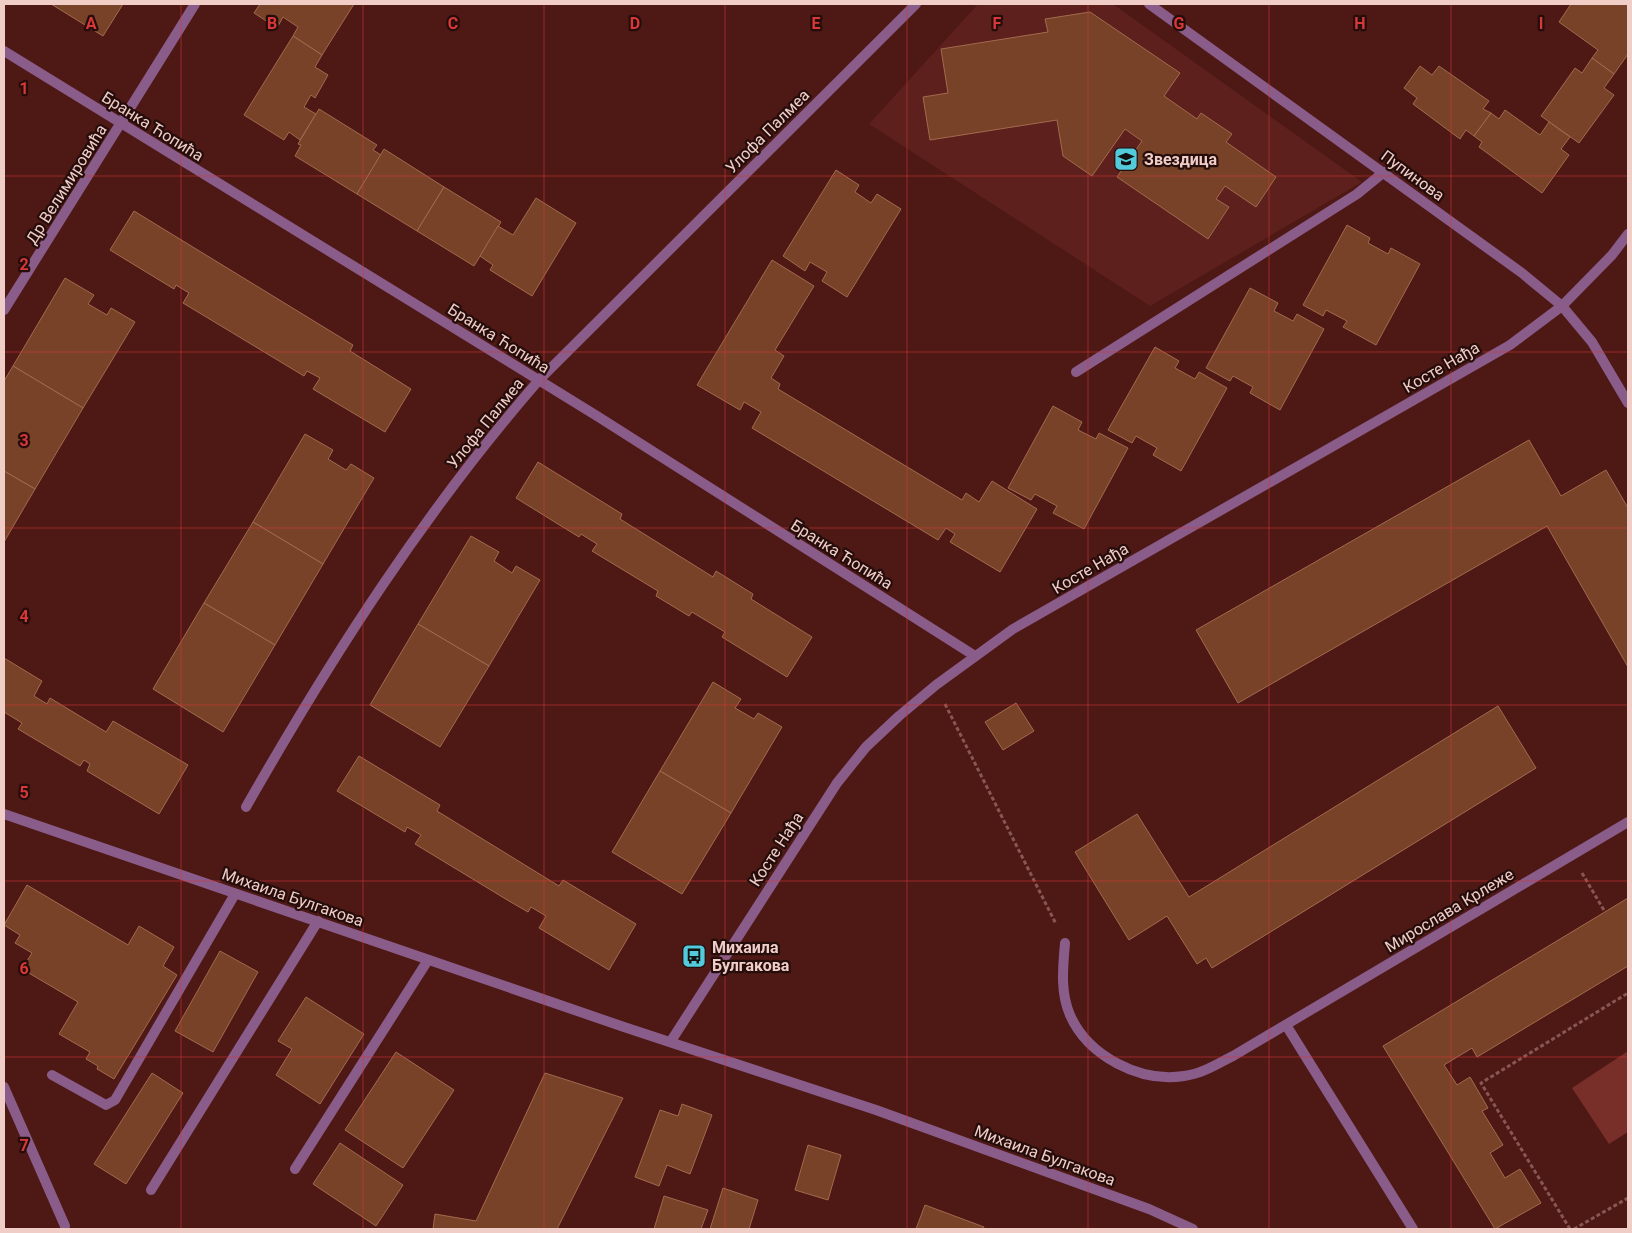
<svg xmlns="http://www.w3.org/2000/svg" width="1632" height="1233" viewBox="0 0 1632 1233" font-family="Roboto,sans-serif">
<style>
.built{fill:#5d201c}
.green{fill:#782e29}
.building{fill:#774227;stroke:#a36a4f}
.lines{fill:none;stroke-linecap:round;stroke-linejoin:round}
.path{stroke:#875753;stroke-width:3;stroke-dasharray:4 2.5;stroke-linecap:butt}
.service{stroke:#895c89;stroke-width:10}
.minor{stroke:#895c89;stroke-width:10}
.tertiary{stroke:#895c89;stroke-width:10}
.grid{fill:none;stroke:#d93838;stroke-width:1;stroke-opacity:0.55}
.labels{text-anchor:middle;stroke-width:4.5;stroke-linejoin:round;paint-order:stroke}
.street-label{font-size:16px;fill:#f1cdc8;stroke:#250d0b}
.poi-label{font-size:16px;font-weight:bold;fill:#f1cdc8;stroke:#250d0b;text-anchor:start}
.grid-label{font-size:16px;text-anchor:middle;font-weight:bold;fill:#d93838;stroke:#250d0b;stroke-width:4.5;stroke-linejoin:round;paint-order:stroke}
</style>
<rect width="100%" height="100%" fill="#4e1815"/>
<polygon class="built" points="978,4 1113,4 1362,182 1150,306 869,124"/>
<polygon class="green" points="1628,1051 1628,1132 1609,1144 1572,1088"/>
<g class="building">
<polygon points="51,4 123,4 103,36"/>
<polygon points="260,4 354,4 322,55 293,36 298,27 283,17 277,28 254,13"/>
<polygon points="1571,4 1628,4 1628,54 1614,74 1592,58 1598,50 1559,22"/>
<polygon points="1090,12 1180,73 1164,96 1197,119 1201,113 1232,134 1226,142 1276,177 1256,207 1225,186 1216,199 1229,207 1208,239 1117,177 1142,141 1125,129 1092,176 1063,156 1057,120 930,140 923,97 948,93 941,49 1048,32 1045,19"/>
<polygon points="293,36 322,55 315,67 328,75 315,98 311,95 304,107 316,114 300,140 289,132 284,140 244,115"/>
<polygon points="1592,58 1614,74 1604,88 1614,95 1579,143 1541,116 1575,68 1582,73"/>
<polygon points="1420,66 1432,75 1439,66 1489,101 1483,109 1491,113 1474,136 1466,130 1460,139 1413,104 1417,98 1404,88"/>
<polygon points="319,109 377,145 373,150 381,155 357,194 295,156 301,145 298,144"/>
<polygon points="1505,110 1540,135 1549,122 1570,137 1561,149 1569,155 1542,193 1479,147 1482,142 1474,136 1491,113 1499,119"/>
<polygon points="384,149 444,187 417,231 357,194"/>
<polygon points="836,170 859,185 855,192 871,203 877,194 901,209 847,297 822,281 827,272 810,262 805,271 783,256"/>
<polygon points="444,187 501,222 474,266 417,231"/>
<polygon points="536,198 576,223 532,296 490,270 493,265 480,256 498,226 513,235"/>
<polygon points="134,211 353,345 350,351 411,389 385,432 313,389 320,378 307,371 304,376 183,303 189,293 176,285 174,289 110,250"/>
<polygon points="1347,225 1370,238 1368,243 1388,254 1391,248 1420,264 1376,345 1343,327 1347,321 1326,310 1323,316 1303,305"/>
<polygon points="772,260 814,286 775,350 784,356 771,378 780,384 778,389 962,500 966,493 979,502 992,481 1037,509 1000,572 950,542 955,534 946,528 938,540 752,428 761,412 744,402 740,410 697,385"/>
<polygon points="65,278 94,295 88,304 107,315 111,308 135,322 83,408 13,366"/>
<polygon points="1250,288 1278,303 1274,311 1293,321 1297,314 1324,329 1280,410 1250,393 1253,387 1233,376 1230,381 1206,368"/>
<polygon points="1155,347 1179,361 1175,368 1195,379 1199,372 1227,388 1181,471 1153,455 1157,448 1136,436 1132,443 1108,430"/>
<polygon points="13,366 83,408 35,489 4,471 4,381"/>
<polygon points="1053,406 1082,422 1078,430 1096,439 1099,433 1128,448 1084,529 1053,513 1057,506 1035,494 1031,500 1008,488"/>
<polygon points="305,434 333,450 328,459 346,470 351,464 374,478 323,564 253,522"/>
<polygon points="1529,440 1561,496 1606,470 1628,508 1628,667 1547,526 1238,703 1196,630"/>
<polygon points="538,462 622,514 620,519 713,577 716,571 753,594 751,599 812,637 787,677 722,637 725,632 692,612 689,616 656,596 658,591 592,551 597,544 581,534 579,537 516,498"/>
<polygon points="4,471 35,489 4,542"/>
<polygon points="253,522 323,564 275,645 204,603"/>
<polygon points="471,536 499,552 494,561 512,573 516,566 540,580 489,666 418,624"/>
<polygon points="204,603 275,645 223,732 153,689"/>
<polygon points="418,624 489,666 440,747 370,705"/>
<polygon points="4,658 42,681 34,696 47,704 50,698 106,732 113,721 188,765 159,814 87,771 90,764 84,760 80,766 18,729 22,723 4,712"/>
<polygon points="713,682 741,699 735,708 754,719 758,713 782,727 731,813 660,771"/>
<polygon points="1016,703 1034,731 1003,750 985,722"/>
<polygon points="1498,706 1536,768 1212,968 1206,958 1197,964 1167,916 1129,940 1075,852 1137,814 1189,897"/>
<polygon points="359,756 440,805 437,811 559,886 563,880 636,924 609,970 539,928 546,916 531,907 528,912 509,901 415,844 421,835 407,827 405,832 337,791"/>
<polygon points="660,771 731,813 682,894 612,852"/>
<polygon points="27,885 128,945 139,926 174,947 163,966 177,975 114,1079 97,1069 98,1066 86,1059 90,1052 59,1034 78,1002 22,969 32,953 15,943 20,935 4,925"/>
<polygon points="1628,898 1628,966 1477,1057 1472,1048 1444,1065 1457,1085 1470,1077 1488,1108 1482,1111 1503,1145 1490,1153 1505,1178 1520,1169 1541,1203 1495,1229 1383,1046"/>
<polygon points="220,951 258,972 213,1052 175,1031"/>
<polygon points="306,997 364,1034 320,1104 276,1075 292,1049 278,1041"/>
<polygon points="396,1052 454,1090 403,1168 345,1130"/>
<polygon points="152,1073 183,1093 126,1184 94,1164"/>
<polygon points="545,1073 623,1098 557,1229 433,1229 435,1214 476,1221"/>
<polygon points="682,1104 712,1115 690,1174 667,1165 659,1186 635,1177 660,1110 678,1116"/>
<polygon points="340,1143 403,1185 376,1226 313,1184"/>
<polygon points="808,1145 841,1155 828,1200 795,1190"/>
<polygon points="723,1188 758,1200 749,1229 710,1229"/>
<polygon points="664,1196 708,1210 701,1229 654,1229"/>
<polygon points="925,1205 984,1227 983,1229 916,1229"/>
</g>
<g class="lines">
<g class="path">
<polyline points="945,704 1056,924"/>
<polyline points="1582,873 1605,912"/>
<polyline points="1570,1229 1481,1083 1628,993"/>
<polyline points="1574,1229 1628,1198"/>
</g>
<g class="service">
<polyline points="1076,372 1357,194 1384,172"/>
<polyline points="52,1075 106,1105 115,1100 235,894"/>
<polyline points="295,1169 428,960"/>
</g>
<g class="minor">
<polyline points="1149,4 1522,273 1562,306 1592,342 1628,403"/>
<polyline points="4,51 597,416 975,656"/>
<polyline points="4,310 195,4"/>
<path d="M246,807C332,656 425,511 539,380L916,4"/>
<path d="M1065,943C1063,967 1060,992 1070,1015C1088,1056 1140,1083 1184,1076C1202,1074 1217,1064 1233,1056L1628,822"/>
<polyline points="1286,1025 1413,1229"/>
<polyline points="4,1087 65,1226"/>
<polyline points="151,1190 318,921"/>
</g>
<g class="tertiary">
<polyline points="4,814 624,1027 876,1110 1149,1209 1193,1229"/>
<polyline points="671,1041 837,783 866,747 899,716 936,685 1013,629 1510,345 1562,306 1612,255 1628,234"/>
</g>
</g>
<path class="grid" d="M181,4V1229M363,4V1229M544,4V1229M725,4V1229M907,4V1229M1088,4V1229M1269,4V1229M1451,4V1229M4,176H1628M4,352H1628M4,528H1628M4,705H1628M4,881H1628M4,1057H1628"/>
<defs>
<g id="school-square" transform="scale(1.25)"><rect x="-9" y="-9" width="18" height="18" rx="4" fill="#53cbda" stroke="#250d0b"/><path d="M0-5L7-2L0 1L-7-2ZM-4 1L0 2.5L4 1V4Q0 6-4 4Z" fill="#111"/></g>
<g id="bus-square" transform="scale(1.25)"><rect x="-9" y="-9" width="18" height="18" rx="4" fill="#53cbda" stroke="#250d0b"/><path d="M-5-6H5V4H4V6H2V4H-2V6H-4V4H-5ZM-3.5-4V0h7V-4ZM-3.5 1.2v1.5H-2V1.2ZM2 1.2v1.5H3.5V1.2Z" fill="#111"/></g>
</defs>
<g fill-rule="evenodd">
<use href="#school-square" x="1126" y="159"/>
<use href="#bus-square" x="694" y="956"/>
</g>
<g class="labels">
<g class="street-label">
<text transform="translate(153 126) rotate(32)" y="6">Бранка Ћопића</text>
<text transform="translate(767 131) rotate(-45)" y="6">Улофа Палмеа</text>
<text transform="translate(1413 175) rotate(36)" y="6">Пупинова</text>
<text transform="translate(66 184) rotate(-58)" y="6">Др Велимировића</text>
<text transform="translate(499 338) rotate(32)" y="6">Бранка Ћопића</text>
<text transform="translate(1441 367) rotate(-30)" y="6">Косте Нађа</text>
<text transform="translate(485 423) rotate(-51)" y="6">Улофа Палмеа</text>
<text transform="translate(842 554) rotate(32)" y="6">Бранка Ћопића</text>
<text transform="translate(1090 568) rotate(-30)" y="6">Косте Нађа</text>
<text transform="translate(776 849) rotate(-57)" y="6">Косте Нађа</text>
<text transform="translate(293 897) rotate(19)" y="6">Михаила Булгакова</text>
<text transform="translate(1449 910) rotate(-31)" y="6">Мирослава Крлеже</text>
<text transform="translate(1045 1155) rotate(20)" y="6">Михаила Булгакова</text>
</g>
<g class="poi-label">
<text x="1144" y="165">Звездица</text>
<text x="712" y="953">Михаила<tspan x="712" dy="18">Булгакова</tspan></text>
</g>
</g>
<g class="grid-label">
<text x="91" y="29">A</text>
<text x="272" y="29">B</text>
<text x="453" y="29">C</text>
<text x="635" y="29">D</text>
<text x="816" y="29">E</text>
<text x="997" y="29">F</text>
<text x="1179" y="29">G</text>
<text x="1360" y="29">H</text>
<text x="1541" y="29">I</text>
<text x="24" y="94">1</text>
<text x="24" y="270">2</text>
<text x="24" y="446">3</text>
<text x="24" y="622">4</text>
<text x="24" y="798">5</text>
<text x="24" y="974">6</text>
<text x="24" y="1151">7</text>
</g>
<rect width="1632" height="1233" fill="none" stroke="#f1cdc8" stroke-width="10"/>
</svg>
